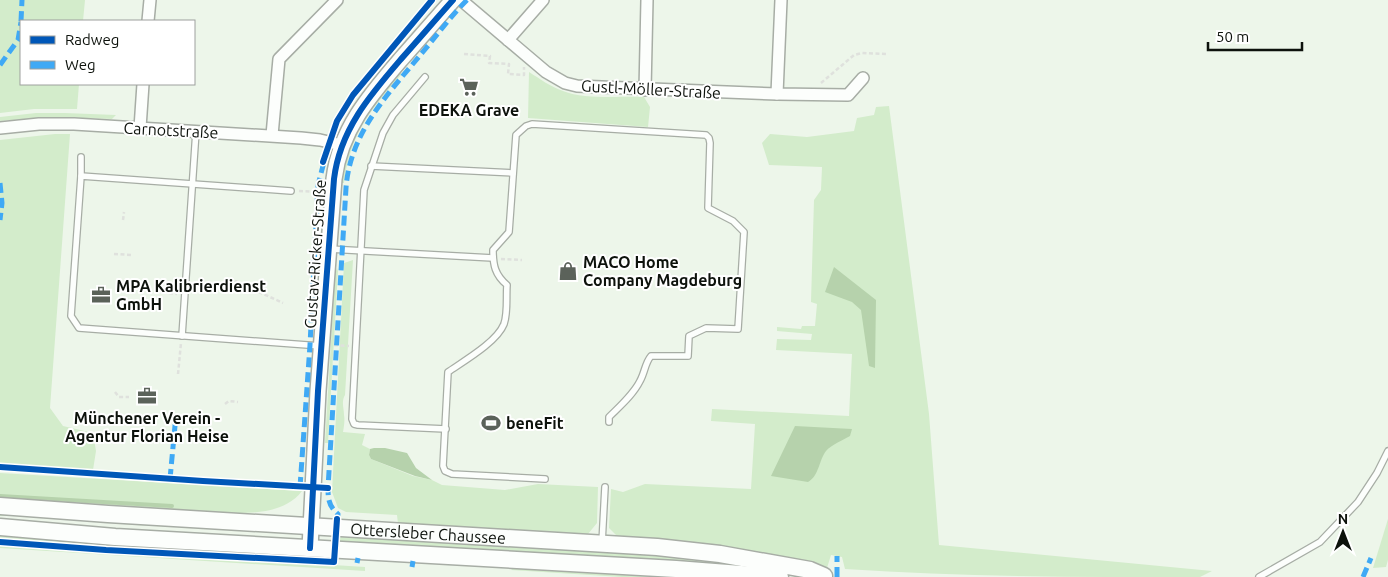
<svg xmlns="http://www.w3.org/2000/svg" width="1388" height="577" viewBox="0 0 1388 577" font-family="Ubuntu,sans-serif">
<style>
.green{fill:#d3eccb}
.water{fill:#b6d2ac}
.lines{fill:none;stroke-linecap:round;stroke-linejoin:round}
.stream{stroke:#b6d2ac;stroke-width:4}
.service-casing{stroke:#a7ada5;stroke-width:8}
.minor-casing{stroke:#a7ada5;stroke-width:14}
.tertiary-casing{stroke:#a7ada5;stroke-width:18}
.secondary-casing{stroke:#a7ada5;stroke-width:19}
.path{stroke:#dfe1dd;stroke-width:2.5;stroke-dasharray:4 2.5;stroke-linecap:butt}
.service{stroke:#fcfefc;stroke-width:5.5}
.minor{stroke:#fcfefc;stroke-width:11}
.tertiary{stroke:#fcfefc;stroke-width:15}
.secondary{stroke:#fcfefc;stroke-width:16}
.quiet{stroke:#3fa9f5;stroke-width:5;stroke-dasharray:10 5;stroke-linecap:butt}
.cycleway-casing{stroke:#fff;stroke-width:9}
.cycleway{stroke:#0057b8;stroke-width:6}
.labels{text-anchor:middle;stroke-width:4;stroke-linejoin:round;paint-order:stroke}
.street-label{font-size:16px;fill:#0d120c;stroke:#fff}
.poi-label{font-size:16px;font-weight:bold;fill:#0d120c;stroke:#fff;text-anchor:start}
</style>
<rect width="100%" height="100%" fill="#edf6ea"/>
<g class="green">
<polygon points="0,0 85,0 83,21 21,21 21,84 79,84 77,109 34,109 0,113"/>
<path d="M399,72L402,74C371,109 350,134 344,183H341L348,150L364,116Z"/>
<path d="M529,72C540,79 551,87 563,91C586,100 620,96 644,97L650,107L648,127L528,118Z"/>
<path d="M889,106L929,414L939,545L1212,571L1200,577C1082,577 962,577 845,569L842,557L831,555L827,568L622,537L617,536L609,528L611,489L623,492L645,484L751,489L755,424L711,421L712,409L849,416L852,354L776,350L777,339L811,340L812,334L777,331V327L801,329L802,326H815L817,304L811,302L814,200L821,190L822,167L769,165L762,143L770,134L807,137L854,131L857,118L874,115L876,107Z"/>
<polygon points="36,113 65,113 116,115 112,119 54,117 0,121 0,117"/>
<polygon points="55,134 70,134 50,408 63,426 93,433 96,451 93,470 0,463 0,140"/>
<path d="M353,260L345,395C341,402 344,408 344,415C345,420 344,426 343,432L365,434L362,445L370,449L369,455L371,459L413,476L432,480L442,485L505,490L538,484L598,487L597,523L588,534L398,524L397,515L346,512L338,508L332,492L344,263Z"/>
<polygon points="337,268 338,271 328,443 325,443 335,274"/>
<path d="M0,473L302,491C288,510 261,513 239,513L236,515L0,499Z"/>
<polygon points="0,512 285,532 135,525 31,516 0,516"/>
<polygon points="1388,519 1388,560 1386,567 1373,568"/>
<polygon points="0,534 330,555 330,560 0,539"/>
<polygon points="340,534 662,554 774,569 339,543"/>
<polygon points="0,544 365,567 365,571 0,548"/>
<polygon points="516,566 699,577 622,577 511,570"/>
</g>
<g class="water">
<polygon points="834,267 876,300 875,368 869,366 861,310 852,302 825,292"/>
<path d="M795,426L852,429L850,436C843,440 831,445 826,451C819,460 819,476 808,482L771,476Z"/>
<polygon points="374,448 385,448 407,453 416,468 432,480 415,476 371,459 369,455 370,449"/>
</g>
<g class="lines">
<polyline class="stream" points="0,496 172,506"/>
<g class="service-casing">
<g id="service">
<polyline points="425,77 393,115 383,133 364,190 352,419 354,424 358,425 446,429"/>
<polyline points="371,166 513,173"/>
<polyline points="81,176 81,157"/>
<polyline points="291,191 81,176 71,316 79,328 321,346"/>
<polyline points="329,249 493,258"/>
<polyline points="182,336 196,131"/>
<path d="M545,479L452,474L445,471L443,466L448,372C464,361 497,342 504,324C508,313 506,297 507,285C495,275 493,265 493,250L509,232L516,135L526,126L532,124L706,135L709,138L710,143L708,208L733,221L744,232L738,329L706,328L689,336L688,356H651C645,363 645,372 640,381C633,395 620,406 609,417V422"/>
<polyline points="602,543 605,487"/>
<polyline points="1259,577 1320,542 1358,502 1377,473 1388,451"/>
</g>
</g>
<g class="minor-casing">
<g id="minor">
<polyline points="461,0 546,72 565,83 577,86 777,94 848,95 863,78"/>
<polyline points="148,21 150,0"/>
<polyline points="508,40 543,0"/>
<polyline points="645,90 647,0"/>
<polyline points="777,94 781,0"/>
<polyline points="0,128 39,124 74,124 301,138 320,140 342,145"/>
<polyline points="140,128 143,84"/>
<polyline points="272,135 279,59 337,0"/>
</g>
</g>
<g class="tertiary-casing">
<path id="tertiary" d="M310,548L318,391L334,179C340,129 371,94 402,58C419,39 436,19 453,0"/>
</g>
<g class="secondary-casing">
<g id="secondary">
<path id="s1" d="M0,506L108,514L657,547L720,554L810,570L824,576"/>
<polyline points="0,527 115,537 676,569 780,577"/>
</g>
</g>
<g class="path">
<polyline points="464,54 490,56 489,63 509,64 508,74 524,75 524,67"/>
<polyline points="821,83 854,55 862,53 887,54"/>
<polyline points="299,191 317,192"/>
<polyline points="123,220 124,212"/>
<polyline points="114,254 132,255"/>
<polyline points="501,259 522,260"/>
<polyline points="235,281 283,303"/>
<polyline points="169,293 177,294"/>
<polyline points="334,345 349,346"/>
<polyline points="178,374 181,343"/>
<polyline points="115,392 119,397 129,397"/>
<polyline points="225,404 229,401 238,402"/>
</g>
<use href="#service" class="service"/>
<use href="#minor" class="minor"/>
<use href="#tertiary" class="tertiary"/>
<use href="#secondary" class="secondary"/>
<g class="quiet">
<polyline points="21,21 22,0"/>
<polyline points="0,65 18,40 21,22"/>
<polyline points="0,183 2,203 0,220"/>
<polyline points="170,479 176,415"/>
<polyline points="300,487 310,345 318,185 325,158"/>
<path d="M337,522L338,514C329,506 328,500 328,488L346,188C350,132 389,93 422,53C437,35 451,16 467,0"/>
<polyline points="357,563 358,558"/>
<polyline points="412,567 413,561"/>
<polyline points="837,577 837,556"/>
<polyline points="1363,577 1371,558"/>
</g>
<g class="cycleway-casing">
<g id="cycleway">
<polyline points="323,162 337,121 353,95 432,0"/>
<polyline points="0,467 203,481 328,488"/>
<polyline points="0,542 106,550 334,562 337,519"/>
<path d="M310,548L318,391L334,179C340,129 371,94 402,58C419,39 436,19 453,0"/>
</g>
</g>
<use href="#cycleway" class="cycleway"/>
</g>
<defs>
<g id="supermarket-bare" transform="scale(1.5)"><path d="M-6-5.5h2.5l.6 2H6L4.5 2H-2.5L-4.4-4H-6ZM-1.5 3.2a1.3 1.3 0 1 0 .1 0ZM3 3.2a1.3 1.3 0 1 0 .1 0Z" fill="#5b625a" stroke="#fff" stroke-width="2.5" paint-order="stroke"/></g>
<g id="shop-bare" transform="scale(1.5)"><path d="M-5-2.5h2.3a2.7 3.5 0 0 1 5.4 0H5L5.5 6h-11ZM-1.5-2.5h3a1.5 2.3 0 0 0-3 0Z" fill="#5b625a" stroke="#fff" stroke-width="2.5" paint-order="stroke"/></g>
<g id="office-bare" transform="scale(1.5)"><path d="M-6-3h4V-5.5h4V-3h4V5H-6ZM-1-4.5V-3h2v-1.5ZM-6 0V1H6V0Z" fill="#5b625a" stroke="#fff" stroke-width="2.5" paint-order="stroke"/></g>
<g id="stadium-bare" transform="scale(1.5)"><path d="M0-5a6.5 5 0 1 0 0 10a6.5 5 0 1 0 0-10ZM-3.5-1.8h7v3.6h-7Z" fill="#5b625a" stroke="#fff" stroke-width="2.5" paint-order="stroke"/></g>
</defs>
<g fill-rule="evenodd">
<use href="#supermarket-bare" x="469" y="87"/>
<use href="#shop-bare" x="568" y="271"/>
<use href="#office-bare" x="101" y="295"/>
<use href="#office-bare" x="147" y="396"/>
<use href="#stadium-bare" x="491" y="423"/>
</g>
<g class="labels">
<g class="street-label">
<text transform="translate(651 89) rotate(3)" y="6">Gustl-Möller-Straße</text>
<text transform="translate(171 130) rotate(3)" y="6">Carnotstraße</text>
<text transform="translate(315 254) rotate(-86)" y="6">Gustav-Ricker-Straße</text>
<text dy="6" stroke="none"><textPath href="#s1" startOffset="429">Ottersleber Chaussee</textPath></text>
</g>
<g class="poi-label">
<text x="469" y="116" text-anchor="middle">EDEKA Grave</text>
<text x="583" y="268">MACO Home<tspan x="583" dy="18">Company Magdeburg</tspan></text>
<text x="116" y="292">MPA Kalibrierdienst<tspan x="116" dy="18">GmbH</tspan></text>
<text x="147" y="424" text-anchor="middle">Münchener Verein -<tspan x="147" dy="18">Agentur Florian Heise</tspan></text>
<text x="506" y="429">beneFit</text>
</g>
</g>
<rect x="20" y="20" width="175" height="65" fill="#ffffff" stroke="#9ea09e"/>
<rect x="30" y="36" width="25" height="8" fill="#0057b8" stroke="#9ea09e"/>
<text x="65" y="45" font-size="15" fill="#0d120c">Radweg</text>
<rect x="30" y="61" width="25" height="8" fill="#3fa9f5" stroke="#9ea09e"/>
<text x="65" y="70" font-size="15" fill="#0d120c">Weg</text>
<g transform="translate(1343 532)" stroke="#ffffff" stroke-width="4" paint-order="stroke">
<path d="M0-4L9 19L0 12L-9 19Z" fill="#0d120c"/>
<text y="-8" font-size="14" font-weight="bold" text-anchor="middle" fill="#0d120c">N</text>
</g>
<path d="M1208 42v8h94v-8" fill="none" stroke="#0d120c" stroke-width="2.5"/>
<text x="1216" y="42" font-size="15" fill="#0d120c" stroke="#ffffff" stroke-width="4" paint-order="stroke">50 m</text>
</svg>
